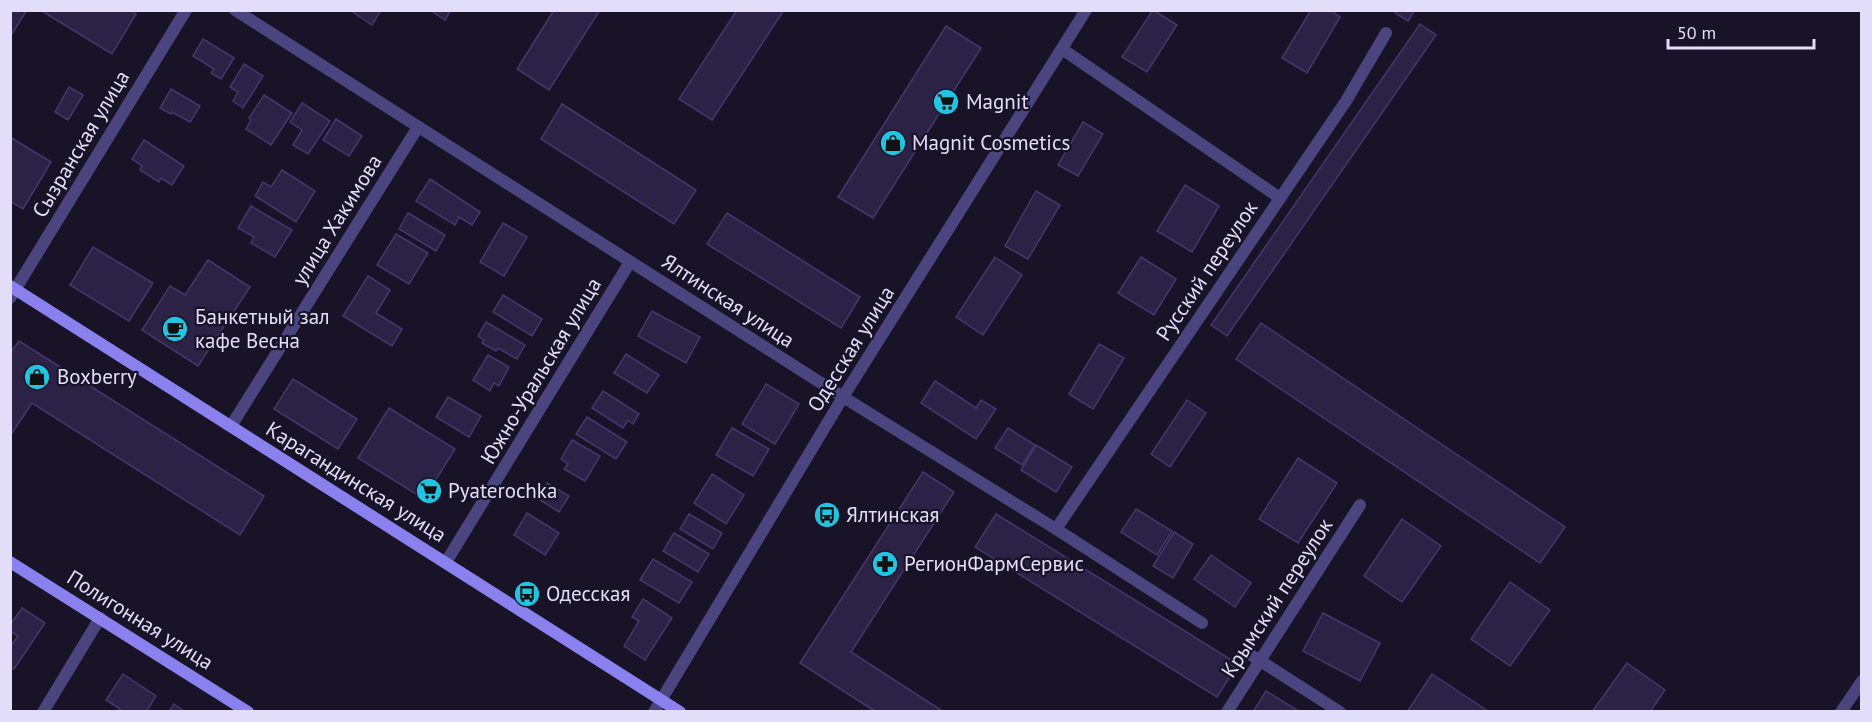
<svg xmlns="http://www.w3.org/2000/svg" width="1872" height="722" viewBox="0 0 1872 722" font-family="'PT Sans',sans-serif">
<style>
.building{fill:#2b2245;stroke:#45376e;stroke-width:1.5}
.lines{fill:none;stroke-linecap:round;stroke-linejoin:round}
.minor{stroke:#4a457f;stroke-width:12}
.tertiary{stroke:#4a457f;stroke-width:12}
.secondary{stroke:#8a81ee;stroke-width:12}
.labels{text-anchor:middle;stroke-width:4.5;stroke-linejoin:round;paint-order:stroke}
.poi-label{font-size:21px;fill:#e2defa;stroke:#181327;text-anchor:start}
.street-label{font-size:21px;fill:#e2defa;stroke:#181327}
</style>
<rect width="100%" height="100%" fill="#181327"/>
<g class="building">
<polygon points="10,10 27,10 10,37"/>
<polygon points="40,10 130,10 136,14 112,54"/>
<polygon points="350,10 381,10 372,25"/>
<polygon points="430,10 451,10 445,20"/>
<polygon points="554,10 600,10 549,90 517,69"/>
<polygon points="737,10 784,10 712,120 679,99"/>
<polygon points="1153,10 1177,25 1147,72 1122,57"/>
<polygon points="1311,10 1330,10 1340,17 1307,73 1282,58"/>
<polygon points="1396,10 1415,10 1408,21 1395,13"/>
<polygon points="1420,24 1436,35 1227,336 1211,325"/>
<polygon points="946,26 981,48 873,218 838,197"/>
<polygon points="203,39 234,58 221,79 211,73 214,69 193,56"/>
<polygon points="244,64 263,76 243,108 233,101 238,92 230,87"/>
<polygon points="69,87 83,95 68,120 55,112"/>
<polygon points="171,89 200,106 190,122 172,112 171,114 160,108"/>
<polygon points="264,95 292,113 271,145 246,129 251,120 249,118"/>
<polygon points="302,103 330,121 308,154 293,145 302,130 290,122"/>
<polygon points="562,104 696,190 674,224 541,139"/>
<polygon points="336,119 362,136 349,156 323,140"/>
<polygon points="1083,122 1103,134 1078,176 1058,165"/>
<polygon points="10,137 51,162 23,209 10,201"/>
<polygon points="144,140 184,166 172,185 161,178 159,182 140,170 142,166 132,159"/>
<polygon points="282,170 315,191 296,222 255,196 263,182 271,187"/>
<polygon points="430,179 480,212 472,225 459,217 455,225 416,201"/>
<polygon points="1185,185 1219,206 1192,252 1157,231"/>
<polygon points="1036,191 1060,205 1028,259 1005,246"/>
<polygon points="251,206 292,230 275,257 251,243 254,237 238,228"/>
<polygon points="408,213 445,235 436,251 399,229"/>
<polygon points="727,213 860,297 841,328 707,244"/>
<polygon points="503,223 527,237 504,276 480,262"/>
<polygon points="396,234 428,253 409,284 377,265"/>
<polygon points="93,247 153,283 129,321 70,285"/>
<polygon points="995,257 1022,275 983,335 956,317"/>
<polygon points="1141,257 1176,279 1154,315 1118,293"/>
<polygon points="208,260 250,287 198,366 142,330 170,286 185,295"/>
<polygon points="368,276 390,290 376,313 402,329 392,346 343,316"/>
<polygon points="503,295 542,319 532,336 493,312"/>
<polygon points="652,311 700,337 686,363 638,336"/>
<polygon points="486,322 525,345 517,359 498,348 496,351 482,343 484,340 478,336"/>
<polygon points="1261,323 1565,527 1540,563 1236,359"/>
<polygon points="19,341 264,496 240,535 32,403 10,436 10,353"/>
<polygon points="1099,344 1124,358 1093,409 1069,394"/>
<polygon points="626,354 659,375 647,393 614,373"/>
<polygon points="488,355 509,367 499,386 494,383 490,391 473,380"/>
<polygon points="293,379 357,419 338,449 274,409"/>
<polygon points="935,381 976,408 981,400 996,409 976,439 921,403"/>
<polygon points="766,384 799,404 775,444 742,424"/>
<polygon points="603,391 639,414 633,424 628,420 623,428 592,408"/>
<polygon points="448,397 481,416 469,437 436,417"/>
<polygon points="1187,400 1206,413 1170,467 1151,454"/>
<polygon points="389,408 455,449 424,499 358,458"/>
<polygon points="587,417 627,442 616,459 576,434"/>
<polygon points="732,428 769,449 753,476 716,455"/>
<polygon points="1008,428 1035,445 1022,465 995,448"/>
<polygon points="572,440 600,456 585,481 564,469 568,464 561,459"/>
<polygon points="1036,445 1072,467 1056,492 1021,470"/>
<polygon points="1298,458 1337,483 1298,543 1259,519"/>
<polygon points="923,472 954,492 851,652 944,712 876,712 800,663"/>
<polygon points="712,474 744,495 726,524 694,503"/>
<polygon points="547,483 569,496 559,512 537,498"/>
<polygon points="1136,509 1172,531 1157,555 1121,532"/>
<polygon points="527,513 559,533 545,555 514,535"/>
<polygon points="689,514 722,533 713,549 680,529"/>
<polygon points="996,514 1238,664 1217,697 975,547"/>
<polygon points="1402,519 1441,546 1402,602 1364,576"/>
<polygon points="1174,532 1193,544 1173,578 1153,566"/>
<polygon points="674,533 709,554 698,572 663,551"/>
<polygon points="1211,555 1251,583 1235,607 1194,579"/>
<polygon points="653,559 692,582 679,603 640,580"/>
<polygon points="1510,582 1550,610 1510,666 1471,639"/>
<polygon points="643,599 672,618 645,660 624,646 639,621 632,617"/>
<polygon points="22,608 45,623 14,669 10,667 10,647 18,636 10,631 10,625"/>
<polygon points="1323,613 1380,643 1360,681 1303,651"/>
<polygon points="1627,663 1665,690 1650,712 1592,712"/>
<polygon points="123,674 156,696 146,712 118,712 120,709 106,700"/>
<polygon points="1432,674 1489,712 1407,712"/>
<polygon points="1266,691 1300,712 1253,712"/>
<polygon points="174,704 185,712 169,712"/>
</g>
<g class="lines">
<g class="minor">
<polyline points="235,10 843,397 1056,529 1202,623"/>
<polyline points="1062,49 1280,198"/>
<polyline points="10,298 186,10"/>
<polyline points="231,426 418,127"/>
<polyline points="1056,529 1346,101 1386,33"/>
<polyline points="446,562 630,262"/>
<polyline points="1251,655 1340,712"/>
<polyline points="43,712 100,618"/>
<polyline points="1227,712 1360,505"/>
<polyline points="1841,712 1862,681"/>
</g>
<polyline class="tertiary" points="654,712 843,397 1086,10"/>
<g class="secondary">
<polyline points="10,286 680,712"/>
<polyline points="10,562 248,712"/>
</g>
</g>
<defs>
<g id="supermarket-disc" transform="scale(1.35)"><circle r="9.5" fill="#23c4e1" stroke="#181327"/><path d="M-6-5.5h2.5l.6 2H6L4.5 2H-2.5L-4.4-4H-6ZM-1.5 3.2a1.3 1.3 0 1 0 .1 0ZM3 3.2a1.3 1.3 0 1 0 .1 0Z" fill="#111"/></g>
<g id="shop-disc" transform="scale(1.35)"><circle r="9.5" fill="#23c4e1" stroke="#181327"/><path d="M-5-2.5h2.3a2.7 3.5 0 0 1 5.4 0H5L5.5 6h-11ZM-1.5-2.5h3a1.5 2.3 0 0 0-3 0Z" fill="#111"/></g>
<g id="cafe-disc" transform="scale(1.35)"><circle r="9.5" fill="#23c4e1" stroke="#181327"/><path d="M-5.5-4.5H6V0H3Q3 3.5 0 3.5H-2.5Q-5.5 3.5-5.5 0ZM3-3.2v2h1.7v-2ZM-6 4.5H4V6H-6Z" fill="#111"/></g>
<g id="bus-disc" transform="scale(1.35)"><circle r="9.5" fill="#23c4e1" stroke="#181327"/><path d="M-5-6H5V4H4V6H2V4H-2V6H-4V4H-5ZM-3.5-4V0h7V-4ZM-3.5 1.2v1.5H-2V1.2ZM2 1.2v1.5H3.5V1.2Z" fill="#111"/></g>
<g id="pharmacy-disc" transform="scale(1.35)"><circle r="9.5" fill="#23c4e1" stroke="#181327"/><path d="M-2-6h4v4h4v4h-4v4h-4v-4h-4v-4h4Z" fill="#111"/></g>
</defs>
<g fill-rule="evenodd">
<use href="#supermarket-disc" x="946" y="102"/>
<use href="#shop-disc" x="893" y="143"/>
<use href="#cafe-disc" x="175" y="329"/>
<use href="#shop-disc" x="37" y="377"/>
<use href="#supermarket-disc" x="429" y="491"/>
<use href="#bus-disc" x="827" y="515"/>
<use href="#pharmacy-disc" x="885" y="564"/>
<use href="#bus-disc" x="527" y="594"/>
</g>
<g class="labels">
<g class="poi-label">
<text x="966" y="109">Magnit</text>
<text x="912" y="150">Magnit Cosmetics</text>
<text x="195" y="324">Банкетный зал<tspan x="195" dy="24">кафе Весна</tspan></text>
<text x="57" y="384">Boxberry</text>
<text x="448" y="498">Pyaterochka</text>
<text x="846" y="522">Ялтинская</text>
<text x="904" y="571">РегионФармСервис</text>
<text x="546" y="601">Одесская</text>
</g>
<g class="street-label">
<text transform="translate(81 144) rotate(-59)" y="7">Сызранская улица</text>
<text transform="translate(337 220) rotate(-58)" y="7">улица Хакимова</text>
<text transform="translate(1207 271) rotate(-56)" y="7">Русский переулок</text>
<text transform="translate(728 301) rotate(33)" y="7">Ялтинская улица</text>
<text transform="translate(851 349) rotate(-58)" y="7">Одесская улица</text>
<text transform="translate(541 371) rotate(-59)" y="7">Южно-Уральская улица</text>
<text transform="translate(356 482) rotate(32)" y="7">Карагандинская улица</text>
<text transform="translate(1277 598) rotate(-57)" y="7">Крымский переулок</text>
<text transform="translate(140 620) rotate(32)" y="7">Полигонная улица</text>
</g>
</g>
<rect width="1872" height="722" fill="none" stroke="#e2defa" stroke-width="24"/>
<path d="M1668 39v9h146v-9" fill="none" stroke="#e2defa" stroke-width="3"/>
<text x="1677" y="39" font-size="18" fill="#e2defa" stroke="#181327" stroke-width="4.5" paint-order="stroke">50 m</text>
</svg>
